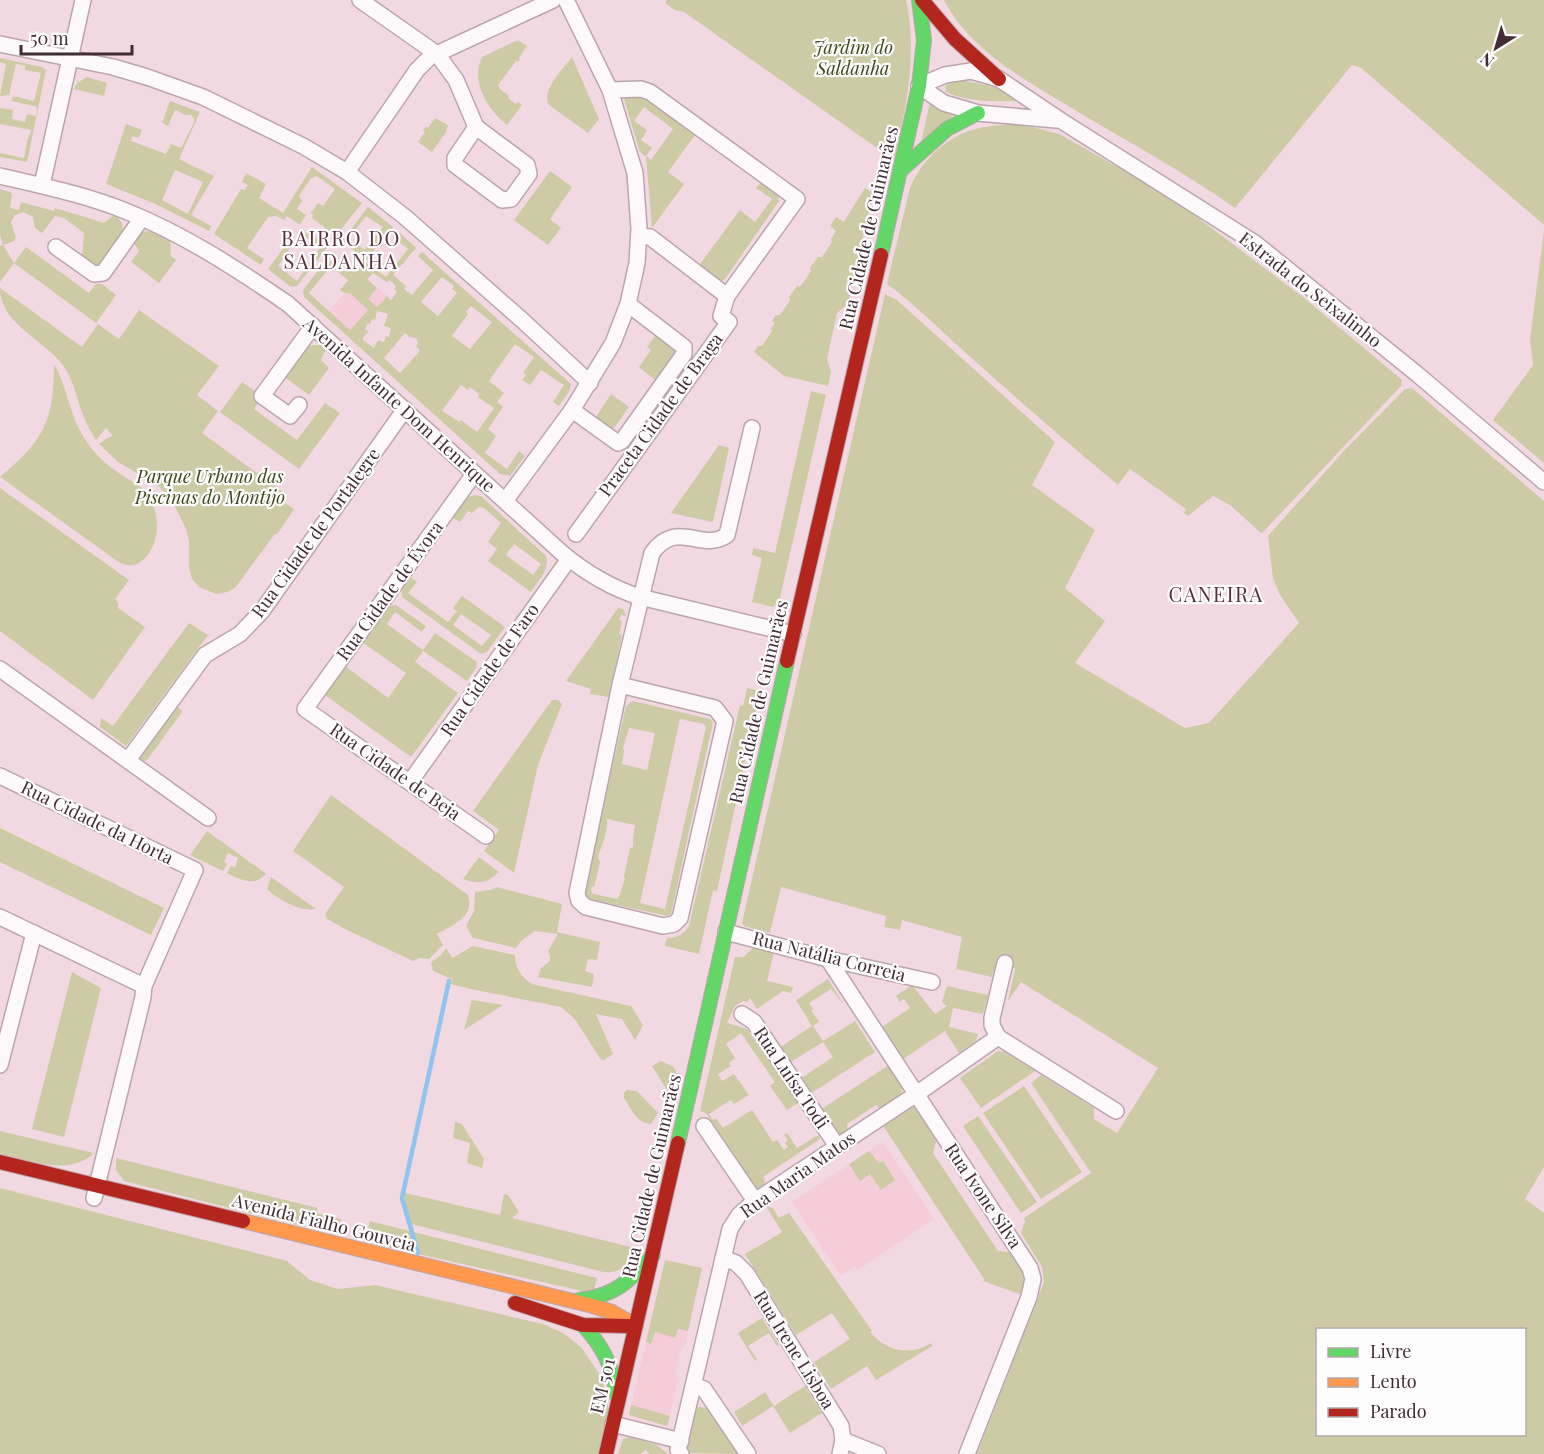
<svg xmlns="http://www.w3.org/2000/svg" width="1544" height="1454" viewBox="0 0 1544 1454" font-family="'Playfair Display',serif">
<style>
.built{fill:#f5cdd9}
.green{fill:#cdcba6;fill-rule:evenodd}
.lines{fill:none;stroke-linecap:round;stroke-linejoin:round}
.stream{stroke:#8ec4ee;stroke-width:4.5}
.street-casing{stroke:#bba6ac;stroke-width:18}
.fast-casing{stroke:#bba6ac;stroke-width:16}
.slow-casing{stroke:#bba6ac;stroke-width:16}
.jam-casing{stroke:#bba6ac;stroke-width:16}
.street{stroke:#fdf9fa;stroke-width:15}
.fast{stroke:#63d668;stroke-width:14}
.slow{stroke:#ff974d;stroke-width:14}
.jam{stroke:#b3261e;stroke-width:14}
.labels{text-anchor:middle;stroke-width:4.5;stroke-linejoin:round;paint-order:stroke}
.park-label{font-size:18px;font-style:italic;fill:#3d4717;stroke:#fdfdfd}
.street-label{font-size:18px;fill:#432c33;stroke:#fdfdfd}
.neighbourhood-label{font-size:20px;letter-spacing:1.5px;fill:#5b2e3d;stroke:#fdfdfd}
</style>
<rect width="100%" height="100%" fill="#f2d8e0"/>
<g class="built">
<polygon points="361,274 387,296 351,337 326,315"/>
<polygon points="883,1142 934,1219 858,1270 855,1266 841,1276 792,1202"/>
<polygon points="665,1260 702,1268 685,1346 682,1346 675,1375 679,1376 667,1426 629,1415"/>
</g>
<g class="green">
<path d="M667,0H906C918,54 906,108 894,160L684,12L675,10L665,3Z"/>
<path d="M944,0H1544V225L1361,68L1352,65L1235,208C1184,172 1128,142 1075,110C1027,81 971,52 944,0Z"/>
<path d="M518,40L527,46L519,58L520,59L518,62L516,61L498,85L500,89L509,96L508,98L516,104L518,102L522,105L507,125C488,110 470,81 482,57Z"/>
<path d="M572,57L599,119L588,133L549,105C541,90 563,69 572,57Z"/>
<polygon points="0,58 42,67 46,70 27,162 0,157 0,153 24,158 28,137 29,137 31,130 0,124 0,108 13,110 12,119 25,122 27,114 36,116 37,107 12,101 13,96 34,101 41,73 25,70 25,66 16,64 9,95 0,96 6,64 0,62"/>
<polygon points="87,77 107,83 104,96 74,89 77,83"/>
<path d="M961,80L999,88L1020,101C996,101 969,103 946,92L945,85Z"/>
<path d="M626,97L644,98L695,135L668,172L684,184L652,228L646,157L640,152L624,99ZM644,107L673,129L651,160L646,156L652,148L641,140L647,130L634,121Z"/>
<path d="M170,101L200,112L179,159L214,176L191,215L211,226L209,231L153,203L106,184L126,124L142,130L139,138L132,136L131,141L166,154L171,144L181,148L194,123V118L191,115H185L175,110L168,126L162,123ZM175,170L203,182L188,214L162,200Z"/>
<polygon points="930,102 937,107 954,115 921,143"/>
<polygon points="435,118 448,125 446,132 432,152 418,142 425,132 423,130 426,127 428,128"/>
<path d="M1021,124L1059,134L1169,196L1303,297L1402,380L1401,386L1263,532L1261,533L1230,505L1213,496L1188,516L1184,513L1186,509L1130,469L1118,485C1066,442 1016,398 966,353C940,330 916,305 887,284L910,188C920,163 943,140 969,131C986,125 1003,125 1021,124Z"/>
<polygon points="312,167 362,203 336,236 312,218 313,215 311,213 318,203 323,206 335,189 317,176 311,178 299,196 302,201 297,209 306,215 300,225 287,216 284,220 276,216 268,217 247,248 264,259 261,265 214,234 241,189 245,190 248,185 242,182 246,173 266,184 259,198 283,213"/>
<polygon points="550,171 572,187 550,219 561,228 548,245 514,220"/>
<polygon points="761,182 777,193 779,201 725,279 721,281 700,264 740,210 755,222 772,199 756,188"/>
<polygon points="865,188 873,193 848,304 837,313 827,359 831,372 828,386 784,376 754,352 758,346 762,346 772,331 771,328 775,323 772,321 776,315 780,315 790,300 789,297 797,286 801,286 811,271 810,268 818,257 822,257 832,242 831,239 836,231 830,226 836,217 844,222"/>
<path d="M0,189L12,193L10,208L19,210L21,202L54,211L55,208L104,223L114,215C136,228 111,252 101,265L94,266L82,258L84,233L64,218L55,216L42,233L35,228L33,217L23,212L15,215L11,222L16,238L14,241L3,245L14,263L26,247L89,293L96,284H102L116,295L96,323L14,263L0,282V246L3,245L0,235Z"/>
<path d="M368,207L393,227L366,260L342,241ZM366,216L383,227L364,250L359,245L356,247L348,240Z"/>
<polygon points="146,231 153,232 170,240 171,256 176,260 159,283 131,262 139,251 132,240 139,234"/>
<polygon points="308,231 328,246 297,286 291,287 268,269 290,239 294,242 278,266 297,281 320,248 304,236"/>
<path d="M398,231L416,248L393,275L406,286L404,289L412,295L433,270L418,256L422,252L571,384L570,390L559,406L553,402L564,385L541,370L530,385L522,380L526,375L523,373L534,357L515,344L489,381L504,393L497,402L503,407L488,429L496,436L485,453L507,469L519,451L525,456L510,476L500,474L304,297L303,290L327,259L338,267L344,259L357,271L365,262L386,277L408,249L393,237ZM331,266L348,280L340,290L345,293H350L368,310L350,330L309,293ZM373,273L387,282L390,280L396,286L394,289L397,292L391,300L387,296L377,307L368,299L377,288L367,279ZM442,277L454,286L452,289L457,293L438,316L421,302ZM471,306L492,322L470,349L452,336L468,314L466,312ZM377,311L388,314L384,326L391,328L389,337L386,336L384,342L378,340L374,348L363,340V337L369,331L365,330L368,323L370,324L372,319L375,320ZM405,333L410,337L416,338L418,343L416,346L420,351L400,373L384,358ZM461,385L468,390L470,387L479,394L478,397L494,408L477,432L461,420L460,422L442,411Z"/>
<polygon points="1544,231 1544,463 1493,420 1533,365 1530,339"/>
<path d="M0,288L82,347L98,324L119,339L139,310L219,366L197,395L218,411L202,433L286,494L279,499L294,509L278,533L274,535L235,588L227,592L216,594L199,587L192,579L189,567V541L186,529L171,498L156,484L118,462L99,444L109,437L113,436L106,428L96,440C91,432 86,424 83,415C76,398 74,379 62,364C43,339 0,324 0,288Z"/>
<path d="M885,294L897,300L1055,442L1032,485L1095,530L1065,588L1105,621L1075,663L1185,728L1209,723L1299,623L1280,595L1273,579L1268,536L1344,451L1405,389L1412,388L1544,501V1167L1525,1199L1544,1213V1454H977L1044,1282L1042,1267L1021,1233L1025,1222L1024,1218L1091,1173L1031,1083L1041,1075L1094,1108V1119L1117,1133L1158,1068L1021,982L1008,1001L1015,969L998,958L992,977L956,969L962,937L902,920L900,930L884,927L886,916L781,887L770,933L744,926L742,923ZM1318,1330H1524V1434H1318Z"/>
<polygon points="656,335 676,351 655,380 639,367 651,350 647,347"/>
<polygon points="313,345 321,345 326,349 321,360 329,368 309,395 283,376 305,347"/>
<path d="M54,364C67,386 69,413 83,436C93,453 108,467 125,477C131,481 139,485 144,490C160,508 162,540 145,558C138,566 130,567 120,563L0,477C44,440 54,421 54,364Z"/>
<polygon points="242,382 256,392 254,395 260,400 254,409 297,440 325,403 340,413 299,469 220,412"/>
<polygon points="811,391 826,395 779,602 773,607 752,602 762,558 752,555 753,548 775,553"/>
<polygon points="611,394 629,407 611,432 594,420"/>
<polygon points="719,445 729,448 713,522 671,513"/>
<polygon points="0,488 129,580 115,599 118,602 118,608 145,627 93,700 0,631"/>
<path d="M475,495L481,496L546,556C550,570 538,581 531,592L488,561L497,549L488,542L501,523L484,508L479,507L472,513L468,511L460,522L453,518L468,497ZM514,544L541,564L533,575L506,555Z"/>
<path d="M410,577L417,582L408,593L448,622L457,611L453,608L462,596L505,627L487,652L481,654L402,597L401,589ZM461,614L491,635L482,646L453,625Z"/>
<polygon points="396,605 426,626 422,632 395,612 387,624 423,650 435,633 477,662 476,668 467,681 423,651 415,662 458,693 411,757 325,695 345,666 388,698 406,673 362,642 389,606"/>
<polygon points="618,608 623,609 626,616 621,615 619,619 622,622 619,634 622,635 609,697 590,694 591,689 566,681"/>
<polygon points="189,623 208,635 126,746 100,727 101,718 113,726"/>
<path d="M747,688L756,690L752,708L756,709L717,891L713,890L699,954L665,946L667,938C677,938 683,935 689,926L740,705L743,706Z"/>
<polygon points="552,700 558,700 562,704 538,765 514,873 484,851 499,830 473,811"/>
<path d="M633,701L710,719L713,722L671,914L668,916L589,899L584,893L626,706ZM680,719L704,724L706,727L665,909L640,903ZM629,728L655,733L647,770L622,764L624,751L623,748ZM607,819L635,825L633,839V847L630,848L624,876L625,879L618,899L593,894L591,890L592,886L594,887L600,862L598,858C601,845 608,834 607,819Z"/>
<polygon points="176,706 182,710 182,712 147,760 144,761 138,756"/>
<path d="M331,795L468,895C475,917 453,925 437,934L443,945L429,959L420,958L413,961L347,930L327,919L325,914L344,887L293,851Z"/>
<polygon points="0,828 164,908 151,935 0,862"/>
<path d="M207,831L265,873L266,874C254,887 241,880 227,873L231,866L235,867L238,858L228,853L224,862L227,864L223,871L190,855Z"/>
<path d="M479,857L499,872C488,883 478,885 463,879Z"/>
<path d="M271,877L316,909C301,912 278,900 267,889Z"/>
<polygon points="497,887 562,904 557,932 600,942 597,960 588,959 585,971 594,974 592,987 538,977 541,968 550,961 550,956 548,951 558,934 535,931 521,941 516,948 473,938 466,926 474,911 475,892 490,890"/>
<path d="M473,946L515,955C515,968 521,977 532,984L631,1006L643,1025L635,1040L622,1019L596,1014L613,1054L604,1060H601L575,1019L561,1007L466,988L451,984L452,979L433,971L431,962L441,955L446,948L452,958Z"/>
<polygon points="754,947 774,952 767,981 793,987 791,993 783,991 757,1009 750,998 747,1002 743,1001 735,1006 727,1023 747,1029 798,1103 787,1110 770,1086 775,1082 741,1033 726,1044 735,1058 729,1063 731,1066 718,1074 722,1081 734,1074 749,1095 734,1104 731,1100 709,1114 713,1120 716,1118 723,1128 752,1110 773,1142 777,1140 784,1150 788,1147 785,1143 788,1140 784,1135 787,1133 797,1148 818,1135 820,1139 764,1176 765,1184 757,1189 706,1113 700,1111 735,957 743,957"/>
<polygon points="72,972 101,988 64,1137 32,1129"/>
<polygon points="828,979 844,1005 831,989 809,1003 813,1009 811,1010 819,1022 813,1026 823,1041 855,1021 875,1052 810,1094 800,1079 833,1057 823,1042 789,1063 779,1048 812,1026 796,1000"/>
<polygon points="912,985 935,1014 947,1006 942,1002 947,986 988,995 983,1014 953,1008 949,1027 978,1034 976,1041 959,1053 945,1031 903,1059 882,1027 910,1008 904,999 900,1002 896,996"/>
<polygon points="472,1000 503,1005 464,1030"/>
<polygon points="998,1051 1005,1052 1035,1071 981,1108 960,1078"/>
<path d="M661,1061L674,1067C680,1079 679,1087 672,1098L652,1066Z"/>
<path d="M889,1065C907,1092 908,1091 881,1110L876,1105L847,1124L848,1131L842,1136L838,1135L820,1110Z"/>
<polygon points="1024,1086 1082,1172 1041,1199 983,1113"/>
<path d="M627,1090L637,1091L658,1113L651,1124C637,1124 631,1108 624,1098V1093Z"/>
<path d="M910,1106L917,1108L937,1138L933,1153L998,1251L1012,1252C1023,1266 1027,1278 1022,1295L983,1281L984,1279L882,1124Z"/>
<polygon points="978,1116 1037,1202 1021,1213 963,1126"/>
<polygon points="455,1122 462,1124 484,1159 482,1168 467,1163 470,1143 453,1138"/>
<path d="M0,1131L94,1153C69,1177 30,1160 0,1154Z"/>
<polygon points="869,1151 879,1163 883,1161 895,1180 881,1190 870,1174 860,1181 849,1164"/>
<polygon points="116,1158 318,1208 316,1213 341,1219 339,1226 325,1222 304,1227 124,1181 116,1170"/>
<polygon points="0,1188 287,1261 310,1280 338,1289 375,1285 543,1324 563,1333 581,1347 602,1378 609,1411 599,1454 0,1454"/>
<path d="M401,1192L500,1215L504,1194L508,1195L519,1212L512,1218L639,1249C633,1264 620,1274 603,1272L407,1223L400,1199Z"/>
<path d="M766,1206L773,1208L779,1218L789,1213L872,1331L870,1332C887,1351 909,1357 931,1343L932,1346L876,1380L867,1366L831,1389L814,1362L850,1339L832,1313L796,1335L745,1254L782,1232Z"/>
<polygon points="370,1221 597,1278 594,1290 586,1292 383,1246 367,1233"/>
<polygon points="665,1260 702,1268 688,1331 678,1329 675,1338 655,1332 651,1344 646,1342"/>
<polygon points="762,1318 779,1345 777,1346 769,1333 748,1346 757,1359 755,1361 738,1333"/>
<polygon points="805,1386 822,1413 790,1433 773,1406 742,1426 734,1412 765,1392 774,1406"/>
<polygon points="631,1405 670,1416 667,1426 629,1415"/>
<polygon points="697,1407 711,1408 740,1454 686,1453"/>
<polygon points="630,1437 657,1445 668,1454 649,1454 646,1450 640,1454 618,1454 623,1439"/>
</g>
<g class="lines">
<polyline class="stream" points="418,1253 402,1198 449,981"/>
<g class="street-casing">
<g id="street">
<polyline points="360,0 437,54 456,80 476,127"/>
<polyline points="0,44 113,67 147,77 203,97 303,146 347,172 405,217 522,320 590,383"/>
<polyline points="919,86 945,75 971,71 999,79 1060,120 1255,243 1417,374 1544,482"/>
<polyline points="919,86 944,103 978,113 1056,120"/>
<polyline points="610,90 641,89 650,92 797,199 727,296 650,237 639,236"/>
<polygon points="476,127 527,165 529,174 511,199 502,200 455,165 455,158"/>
<polyline points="347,172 417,70 430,57 553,0"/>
<path d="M0,176C43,186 87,195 128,212C185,235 237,269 288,304L562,553C586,573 611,588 640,597L793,634"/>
<polyline points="42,185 83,0"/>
<polyline points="56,247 94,274 103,273 142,218"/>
<polyline points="299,405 290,416 262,396 313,326"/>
<polyline points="572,410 618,443 622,441 684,354 684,347 628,304"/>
<polyline points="474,474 305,709 486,836"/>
<polyline points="505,501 572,410 613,343 628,304 637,263 639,229 635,173 610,90 566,0"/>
<polyline points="576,534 729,322 721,316 727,296"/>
<polyline points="0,669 208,818"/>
<path d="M620,685L715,708L725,721L680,918L674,924L663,926L586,907L579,901L577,893L620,685L652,553C677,518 702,553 727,535L752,428"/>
<polyline points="128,760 205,655 240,634 262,611 405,409"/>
<polyline points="0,776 195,870 144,986 143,997 94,1198"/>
<polyline points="410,782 569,559"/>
<polyline points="0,917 144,986"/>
<polyline points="726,932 828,959 932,982"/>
<polyline points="828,959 1030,1268 1033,1279 1029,1297 967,1454"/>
<polyline points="742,1014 754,1022 837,1146"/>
<polyline points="998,1037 1116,1111"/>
<polyline points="0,1065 34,933"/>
<polyline points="704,1126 755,1201"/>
<polyline points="723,1258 736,1263 747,1274 841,1426 843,1440 840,1454"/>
<polyline points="694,1385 704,1389 748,1454"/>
<polyline points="613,1424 681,1441"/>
<polyline points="843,1440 878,1454"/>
<polyline points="681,1454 678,1450 730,1229 739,1215 755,1201 915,1095 998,1037 992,1025 992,1018 1005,963"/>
</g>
</g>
<g class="fast-casing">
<g id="fast">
<polyline points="901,170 947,129 978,113"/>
<polyline points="881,255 919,86 924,40 919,0"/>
<polyline points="678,1143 787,661"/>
<path d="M579,1300C615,1296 630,1281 653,1255"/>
<path d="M583,1325C606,1350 612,1367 618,1400"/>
</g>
</g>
<g class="slow-casing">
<polyline id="slow" points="243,1221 593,1306 612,1312 636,1326"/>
</g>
<g class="jam-casing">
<g id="jam">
<polyline points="922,0 955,39 999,79"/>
<polyline points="787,661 881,255"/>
<polyline points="0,1162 243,1221"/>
<polyline points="515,1303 583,1325 629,1326"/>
<polyline points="606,1454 678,1143"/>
</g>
</g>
<use href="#street" class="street"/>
<use href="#fast" class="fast"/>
<use href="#slow" class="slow"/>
<use href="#jam" class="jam"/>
</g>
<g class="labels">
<g class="park-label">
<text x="853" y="54">Jardim do<tspan x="853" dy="21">Saldanha</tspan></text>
<text x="210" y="483">Parque Urbano das<tspan x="210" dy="21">Piscinas do Montijo</tspan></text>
</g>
<g class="street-label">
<text transform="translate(869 228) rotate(-77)" y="6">Rua Cidade de Guimarães</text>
<text transform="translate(1310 290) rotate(38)" y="6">Estrada do Seixalinho</text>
<text transform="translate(399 405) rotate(42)" y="6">Avenida Infante Dom Henrique</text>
<text transform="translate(661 415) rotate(-54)" y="6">Praceta Cidade de Braga</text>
<text transform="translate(316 533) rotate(-54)" y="6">Rua Cidade de Portalegre</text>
<text transform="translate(390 591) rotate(-54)" y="6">Rua Cidade de Évora</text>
<text transform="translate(490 670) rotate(-55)" y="6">Rua Cidade de Faro</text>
<text transform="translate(759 702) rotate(-77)" y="6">Rua Cidade de Guimarães</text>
<text transform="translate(395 772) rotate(35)" y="6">Rua Cidade de Beja</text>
<text transform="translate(97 823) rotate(26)" y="6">Rua Cidade da Horta</text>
<text transform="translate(829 957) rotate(14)" y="6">Rua Natália Correia</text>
<text transform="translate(791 1078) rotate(56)" y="6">Rua Luísa Todi</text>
<text transform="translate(798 1175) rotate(-35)" y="6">Rua Maria Matos</text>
<text transform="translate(652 1176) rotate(-77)" y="6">Rua Cidade de Guimarães</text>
<text transform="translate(983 1196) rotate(56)" y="6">Rua Ivone Silva</text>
<text transform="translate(324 1223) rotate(14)" y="6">Avenida Fialho Gouveia</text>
<text transform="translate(794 1350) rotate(58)" y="6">Rua Irene Lisboa</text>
<text transform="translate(603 1386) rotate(-77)" y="6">EM 501</text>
</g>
<g class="neighbourhood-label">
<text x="341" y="246">BAIRRO DO<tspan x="341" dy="23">SALDANHA</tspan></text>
<text x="1216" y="602">CANEIRA</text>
</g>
</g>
<rect x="1316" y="1328" width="210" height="108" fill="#fdfdfd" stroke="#b3a9ac" stroke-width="1.5"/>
<rect x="1328" y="1348" width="30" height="9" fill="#63d668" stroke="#b3a9ac" stroke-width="1.5"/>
<text x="1370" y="1358" font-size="18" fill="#432c33">Livre</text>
<rect x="1328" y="1378" width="30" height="9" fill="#ff974d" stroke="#b3a9ac" stroke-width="1.5"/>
<text x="1370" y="1388" font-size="18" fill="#432c33">Lento</text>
<rect x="1328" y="1408" width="30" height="9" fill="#b3261e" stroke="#b3a9ac" stroke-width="1.5"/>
<text x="1370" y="1418" font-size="18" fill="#432c33">Parado</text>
<g transform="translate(1496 48) rotate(217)" stroke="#fdfdfd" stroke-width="4.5" paint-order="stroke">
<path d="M0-4.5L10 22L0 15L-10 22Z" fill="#432c33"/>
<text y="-9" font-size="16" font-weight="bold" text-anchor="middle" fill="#432c33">N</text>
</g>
<path d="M21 45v9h111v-9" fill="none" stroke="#432c33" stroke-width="3"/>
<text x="30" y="45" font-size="18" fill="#432c33" stroke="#fdfdfd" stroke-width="4.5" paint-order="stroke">50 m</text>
</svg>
